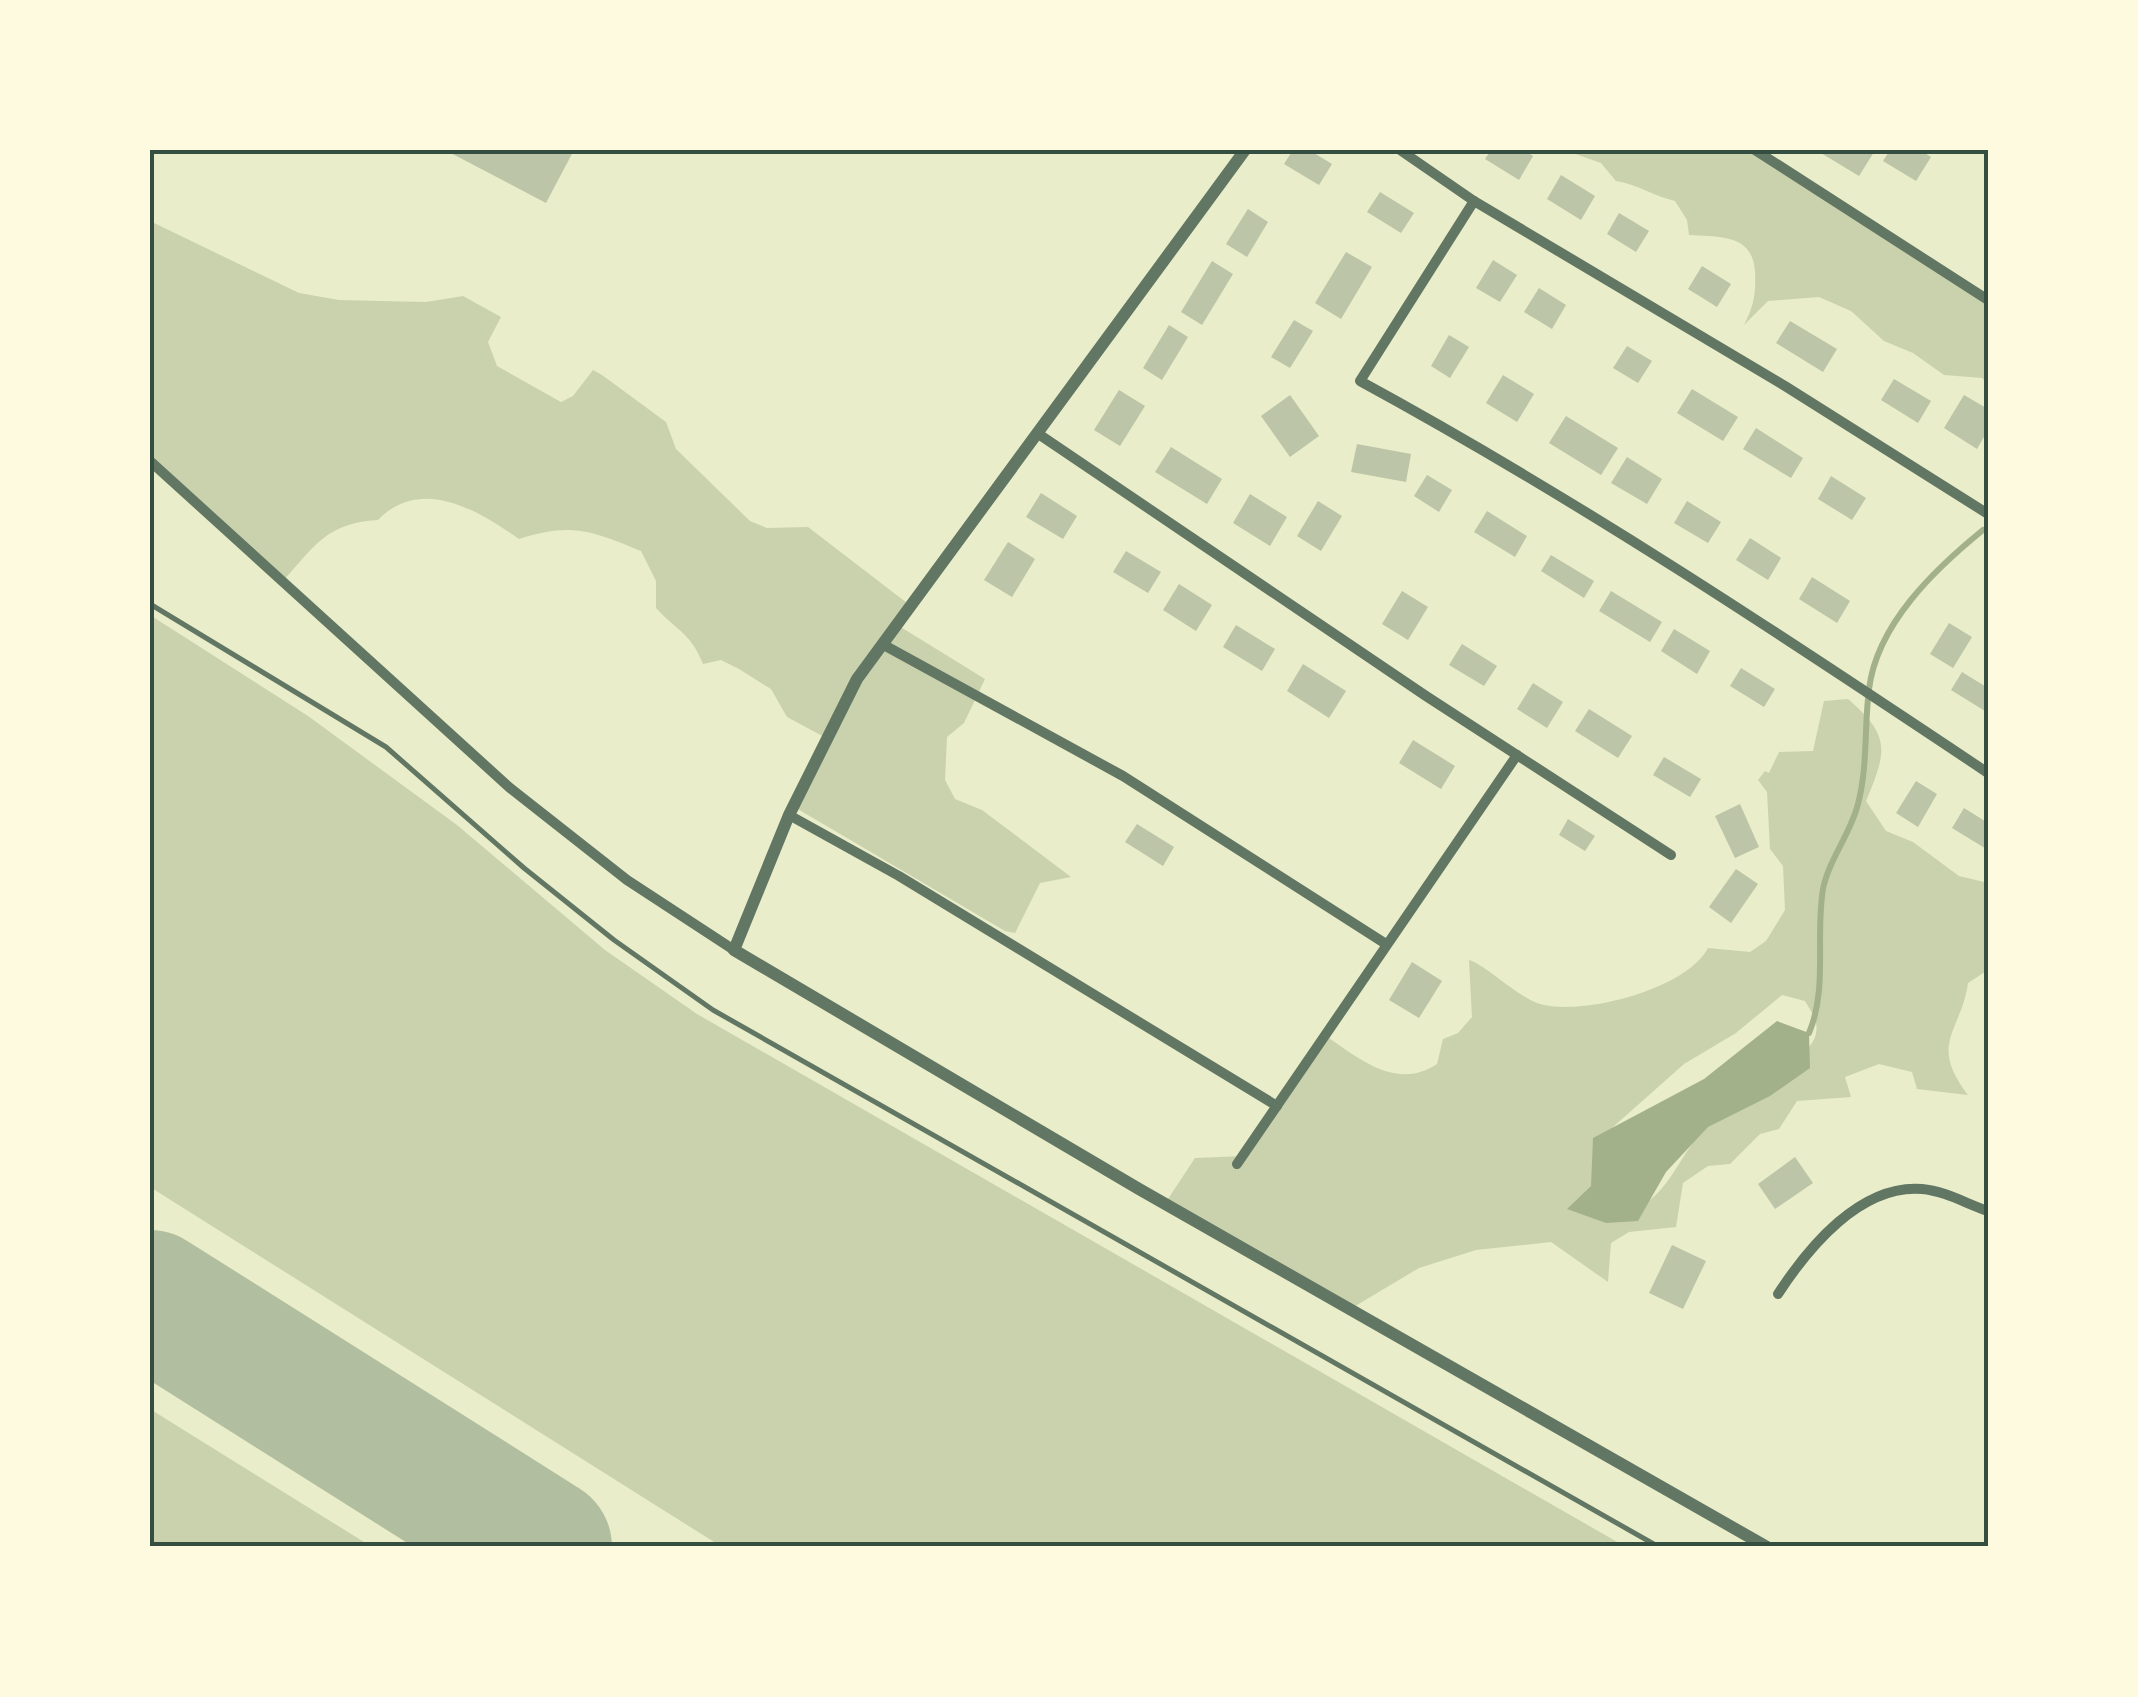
<svg xmlns="http://www.w3.org/2000/svg" width="2138" height="1697" viewBox="0 0 2138 1697" font-family="'PT Sans Narrow',sans-serif">
<style>
.green{fill:#cad2ad;fill-rule:evenodd}
.water{fill:#a3b18a}
.lines{fill:none;stroke-linecap:round;stroke-linejoin:round}
.stream{stroke:#a3b18a;stroke-width:6}
.runway{stroke:#b2bea0;stroke-width:138}
.building{fill:#bcc5a7}
.service{stroke:#617663;stroke-width:5}
.minor{stroke:#617663;stroke-width:10}
.tertiary{stroke:#617663;stroke-width:12}
.neatline{fill:none;stroke:#344e41;stroke-width:4}
</style>
<rect width="100%" height="100%" fill="#e9edc9"/>
<g class="green">
<path d="M1564,150H1755L1988,300V384L1982,378L1944,375L1913,353L1884,341L1851,311L1819,297L1768,301L1744,325C1754,305 1756,294 1755,272C1753,234 1720,237 1689,235L1687,220L1675,201C1653,196 1637,184 1616,181L1601,163Z"/>
<path d="M150,221L299,293L339,300L426,302L463,296L501,317L488,342L497,366L561,402L573,396L593,370L602,375L666,422L676,449L750,521L767,528L808,527L907,603L899,626L985,679L964,723L947,737L945,780L955,799L982,810L1071,877L1040,883L1015,933L1005,931L796,808L828,739L787,717L771,689L739,669L721,660L703,664C691,633 677,631 656,608V581L641,551C592,531 571,522 519,539C479,511 421,475 378,520C326,523 315,546 282,582L150,463Z"/>
<polygon points="150,615 308,716 457,825 605,950 697,1014 1626,1547 722,1547 150,1187"/>
<path d="M1848,699C1891,736 1887,751 1866,801L1886,831L1913,842L1959,876L1984,882L1988,887V970L1968,983C1961,1033 1928,1042 1968,1095L1917,1089L1912,1072L1879,1064L1845,1077L1851,1097L1797,1101L1779,1129L1760,1134L1730,1164L1708,1166L1683,1183L1676,1227L1629,1232L1611,1243L1608,1282L1551,1242L1476,1250L1419,1268L1352,1308L1166,1202L1195,1158L1244,1156L1329,1038C1362,1061 1398,1090 1437,1064L1443,1039L1458,1033L1472,1017L1469,960C1483,963 1519,998 1540,1004C1581,1016 1686,990 1708,948L1750,952L1766,941L1785,910L1783,866L1770,849L1767,792L1758,780L1765,771L1769,773L1779,752L1813,751L1824,701ZM1782,995L1805,1001C1812,1013 1820,1022 1815,1037C1806,1063 1730,1107 1707,1127C1683,1149 1675,1180 1649,1201L1595,1143L1684,1064L1736,1033Z"/>
<polygon points="150,1409 372,1547 150,1547"/>
</g>
<polygon class="water" points="1777,1021 1809,1033 1810,1068 1770,1096 1708,1127 1666,1172 1638,1221 1606,1223 1567,1209 1591,1186 1593,1138 1704,1079"/>
<g class="lines">
<path class="stream" d="M1809,1033C1828,988 1815,937 1823,889C1829,859 1851,833 1858,804C1868,766 1864,728 1869,689C1877,624 1935,569 1983,530"/>
<polyline class="runway" points="150,1299 543,1547"/>
</g>
<g class="building">
<polygon points="445,150 574,150 546,203"/>
<polygon points="1293,150 1309,150 1332,164 1319,185 1284,164"/>
<polygon points="1491,150 1524,150 1533,156 1519,180 1485,159"/>
<polygon points="1816,150 1870,150 1874,152 1859,176"/>
<polygon points="1890,150 1920,150 1931,157 1916,181 1883,161"/>
<polygon points="1561,175 1595,196 1581,220 1547,199"/>
<polygon points="1380,192 1414,213 1401,233 1367,212"/>
<polygon points="1248,209 1268,222 1247,257 1226,244"/>
<polygon points="1619,213 1649,231 1636,252 1607,234"/>
<polygon points="1346,252 1372,267 1341,319 1315,303"/>
<polygon points="1493,260 1517,275 1500,302 1476,288"/>
<polygon points="1212,261 1233,274 1202,325 1181,312"/>
<polygon points="1702,266 1731,284 1717,307 1688,289"/>
<polygon points="1539,288 1566,305 1552,329 1524,312"/>
<polygon points="1294,320 1313,331 1290,368 1271,357"/>
<polygon points="1790,321 1837,349 1823,372 1776,343"/>
<polygon points="1169,325 1188,337 1162,380 1143,368"/>
<polygon points="1449,335 1469,347 1450,378 1431,366"/>
<polygon points="1627,346 1652,361 1638,383 1613,368"/>
<polygon points="1503,375 1534,394 1517,422 1486,403"/>
<polygon points="1894,379 1931,401 1918,423 1881,400"/>
<polygon points="1692,389 1738,417 1723,441 1677,413"/>
<polygon points="1119,390 1145,406 1120,446 1094,430"/>
<polygon points="1290,395 1319,436 1290,457 1261,416"/>
<polygon points="1964,395 1988,409 1988,430 1977,449 1944,428"/>
<polygon points="1566,416 1618,448 1601,475 1549,443"/>
<polygon points="1756,428 1803,458 1791,478 1743,449"/>
<polygon points="1357,444 1411,454 1406,482 1351,472"/>
<polygon points="1171,447 1222,479 1207,504 1155,472"/>
<polygon points="1627,457 1662,479 1647,504 1611,483"/>
<polygon points="1427,475 1452,490 1439,512 1414,496"/>
<polygon points="1831,476 1866,498 1852,520 1818,499"/>
<polygon points="1041,493 1077,516 1063,539 1026,517"/>
<polygon points="1250,494 1287,517 1270,546 1233,523"/>
<polygon points="1318,501 1342,516 1321,551 1297,536"/>
<polygon points="1687,501 1721,522 1708,543 1674,523"/>
<polygon points="1487,511 1527,536 1515,557 1474,532"/>
<polygon points="1750,538 1781,558 1768,580 1736,560"/>
<polygon points="1008,542 1035,559 1012,597 984,580"/>
<polygon points="1126,551 1161,572 1148,593 1113,572"/>
<polygon points="1551,555 1594,581 1584,598 1541,571"/>
<polygon points="1812,577 1850,601 1837,623 1799,599"/>
<polygon points="1179,584 1212,605 1196,631 1163,610"/>
<polygon points="1402,591 1428,607 1408,640 1382,624"/>
<polygon points="1611,591 1662,622 1650,642 1599,611"/>
<polygon points="1949,623 1972,637 1953,668 1930,654"/>
<polygon points="1236,625 1275,649 1262,671 1223,647"/>
<polygon points="1674,629 1710,651 1697,674 1661,651"/>
<polygon points="1462,644 1497,666 1484,686 1449,665"/>
<polygon points="1303,664 1346,691 1329,718 1287,691"/>
<polygon points="1741,668 1775,689 1764,707 1730,686"/>
<polygon points="1962,672 1988,688 1985,711 1951,690"/>
<polygon points="1533,683 1563,702 1547,728 1517,709"/>
<polygon points="1589,709 1632,736 1618,758 1575,731"/>
<polygon points="1413,740 1455,766 1441,789 1399,763"/>
<polygon points="1664,757 1701,779 1690,797 1653,775"/>
<polygon points="1916,781 1937,794 1918,827 1896,813"/>
<polygon points="1740,804 1759,847 1735,858 1715,816"/>
<polygon points="1964,808 1988,823 1988,850 1952,828"/>
<polygon points="1568,819 1595,836 1585,851 1559,835"/>
<polygon points="1137,824 1174,847 1163,866 1125,842"/>
<polygon points="1736,869 1758,884 1731,923 1709,907"/>
<polygon points="1412,962 1442,981 1419,1018 1389,1000"/>
<polygon points="1795,1157 1813,1183 1775,1209 1758,1184"/>
<polygon points="1672,1245 1706,1261 1683,1309 1649,1293"/>
</g>
<g class="lines">
<polyline class="service" points="150,604 386,747 524,868 614,940 713,1010 1659,1547"/>
<g class="minor">
<polyline points="1400,150 1474,201 1785,386 1988,514"/>
<polyline points="1755,150 1988,300"/>
<path d="M1474,201L1360,381C1577,499 1783,636 1988,773"/>
<polyline points="1037,433 1426,696 1671,855"/>
<polyline points="150,461 510,788 627,880 734,950"/>
<polyline points="882,644 1123,776 1386,944"/>
<polyline points="789,815 899,876 1277,1106"/>
<polyline points="1237,1164 1517,755"/>
<path d="M1778,1294C1808,1248 1860,1184 1922,1189C1945,1191 1967,1204 1988,1211"/>
</g>
<polyline class="tertiary" points="1245,150 857,679 789,815 734,950 1139,1189 1767,1547"/>
</g>
<rect width="2138" height="1697" fill="none" stroke="#fefae0" stroke-width="305"/>
<rect x="152" y="152" width="1834" height="1392" class="neatline"/>
</svg>
